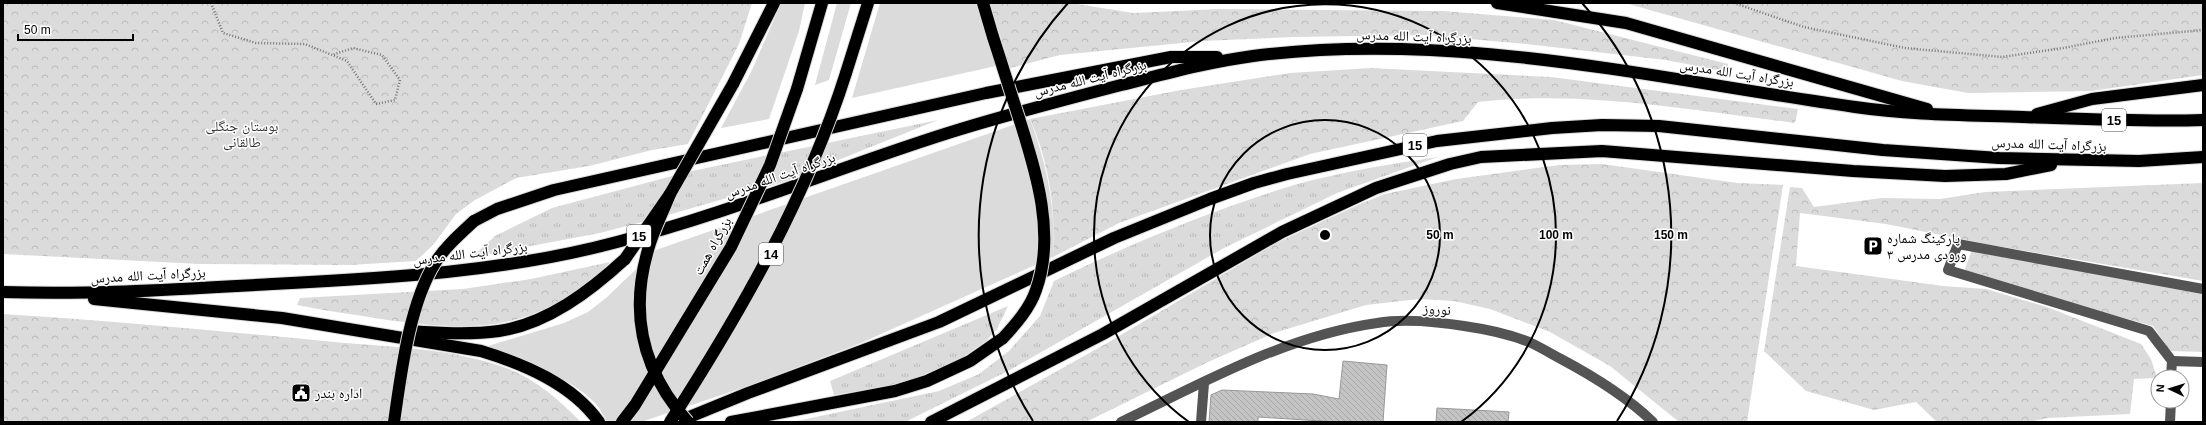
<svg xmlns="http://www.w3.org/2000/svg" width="2206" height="425" viewBox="0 0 2206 425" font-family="Helvetica,'Noto Naskh Arabic',sans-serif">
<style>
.grass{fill:url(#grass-tufts)}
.forest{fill:url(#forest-crowns)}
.garden{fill:#dbdbdb}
.building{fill:url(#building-back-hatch);stroke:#989898}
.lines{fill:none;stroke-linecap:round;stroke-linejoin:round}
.highway-casing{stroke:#dbdbdb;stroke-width:14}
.path{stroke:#767676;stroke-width:2.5;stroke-dasharray:1 2;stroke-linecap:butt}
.minor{stroke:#545454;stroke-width:10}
.highway{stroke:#000;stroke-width:12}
.highway-bridge-casing{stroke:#dbdbdb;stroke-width:14;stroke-linecap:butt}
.highway-bridge{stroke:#000;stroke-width:12}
.ring{fill:none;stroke:#000;stroke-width:2}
.labels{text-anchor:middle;stroke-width:3;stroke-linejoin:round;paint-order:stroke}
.shield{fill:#fff;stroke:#4c4c4c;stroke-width:1}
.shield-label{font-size:13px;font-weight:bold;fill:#000}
.street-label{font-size:14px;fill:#000;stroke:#fff}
.park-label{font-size:14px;fill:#323232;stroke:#fff}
.poi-label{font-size:14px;fill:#000;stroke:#fff;text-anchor:start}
.centre{fill:#000;stroke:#fff;stroke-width:2}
.ring-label{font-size:12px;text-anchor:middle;font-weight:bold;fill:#000;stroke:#fff;stroke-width:3;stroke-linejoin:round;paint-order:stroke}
</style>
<defs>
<pattern id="grass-tufts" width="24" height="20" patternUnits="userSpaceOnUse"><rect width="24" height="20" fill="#dbdbdb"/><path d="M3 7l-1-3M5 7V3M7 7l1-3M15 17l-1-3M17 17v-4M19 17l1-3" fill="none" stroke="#bababa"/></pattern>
<pattern id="forest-crowns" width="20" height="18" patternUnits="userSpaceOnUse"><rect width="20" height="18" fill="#dbdbdb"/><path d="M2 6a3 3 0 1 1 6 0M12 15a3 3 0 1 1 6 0" fill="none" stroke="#bababa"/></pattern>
<pattern id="building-back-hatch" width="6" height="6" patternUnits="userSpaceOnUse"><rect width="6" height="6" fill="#c4c4c4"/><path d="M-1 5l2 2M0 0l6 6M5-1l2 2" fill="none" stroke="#a7a7a7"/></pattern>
</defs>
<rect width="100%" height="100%" fill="#fff"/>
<g class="grass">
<polygon points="938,120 786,181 661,217 600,233 472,257 495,236 552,208 687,172"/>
<path d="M1438,157L1337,193L1224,248L1010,370L905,422H792L939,391L979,374L1009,351L1040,316L1054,281C1132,243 1212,210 1294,185C1340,172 1391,164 1438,157Z"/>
<polygon points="1008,306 997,329 986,341 956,362 900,384 834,395 830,381"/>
</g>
<g class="forest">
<polygon points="3,3 752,3 739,44 688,144 652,150 589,166 516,178 475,200 456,214 434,244 416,261 350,265 200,264 3,254"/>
<polygon points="990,3 1071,3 1133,13 1219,9 1443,11 1554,20 1728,64 1728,72 1666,60 1526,44 1425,35 1294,37 1202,41 1060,55 1010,68"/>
<polygon points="1625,3 2203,3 2203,75 2091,91 1968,93 1902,81"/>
<path d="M1371,68L1551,77L1798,109L1795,123C1690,110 1583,90 1478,102L1463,121L1310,154L1119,223L1053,257C1056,209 1049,162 1030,119L1181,90L1290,73Z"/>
<polygon points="1602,164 1737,183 1783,185 1747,422 1679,422 1610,366 1550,332 1490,309 1454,301 1419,299 1366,305 1274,333 1208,362 1086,422 966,422 1109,342 1278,242 1360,204 1385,194 1456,179 1559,165"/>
<polygon points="2203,183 2203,281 1991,245 1886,224 1800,213 1796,266 1943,286 1986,289 2047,307 2141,344 2151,359 2157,378 2134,379 2130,414 2048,418 2028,422 1937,422 1916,402 1874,410 1806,391 1764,351 1790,187 1802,188 1814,207 1882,198 1940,199 1985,192"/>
<polygon points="1972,250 2203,294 2203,352 2170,351 2153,326 1963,274"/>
<path d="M610,262C597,277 582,288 565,298C506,335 447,328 381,319C353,314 325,311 297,305L300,298L463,289L531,279Z"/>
<path d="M3,314C114,321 223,331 334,342C391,347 454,348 509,369C538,381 559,400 581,422L3,421Z"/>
</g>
<g class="garden">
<polygon points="781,3 805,3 799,31 769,119 721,128 752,70"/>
<polygon points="837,3 851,3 829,80 815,85"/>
<polygon points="880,3 976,3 996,66 852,98"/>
<path d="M1030,119C1047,165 1056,207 1053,257L861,343L745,387L641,422H607C604,416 600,409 596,404C569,375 523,363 488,346L564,323L588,312L606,298L656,250Z"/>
</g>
<g class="building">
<polygon points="1343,361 1387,365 1383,422 1337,422 1258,417 1258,422 1209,422 1211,395 1222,390 1313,394 1339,399"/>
<polygon points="1437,408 1509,412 1508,422 1436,422"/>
</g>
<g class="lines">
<g class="highway-casing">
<g id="highway">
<polyline points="983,3 993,37"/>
<polyline points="1497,3 1626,23 1927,109"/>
<polyline points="846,73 868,3"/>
<polyline points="733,84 774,3"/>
<polyline points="797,89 822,3"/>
<polyline points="2037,114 2092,99 2203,85"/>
<polyline points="474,221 497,209 554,190 986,93 1171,57 1217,57"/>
<path d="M3,292C93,295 183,289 272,284C388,278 505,272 617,242C730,213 837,168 948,133C1005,115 1063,100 1121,85C1165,74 1208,62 1253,56C1455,30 1656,79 1855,107C1911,115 1967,115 2023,117C2083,119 2143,122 2203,120"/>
<path d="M94,299L282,318L481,351C524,364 572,384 599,422"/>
<path d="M410,331C439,333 469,335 499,331C547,324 590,291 625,259"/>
<polyline points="677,422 748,393 939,322 1114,238 1210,199 1254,183 1287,174 1437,141 1552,128 1602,125 1659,126 1883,150 1999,158 2139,161 2203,157"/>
<polyline points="731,422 895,391 927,381 970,361 1003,338"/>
<polyline points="931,422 1103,334 1282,232 1376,188 1450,164 1481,157 1602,151 1853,171 1945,176 2006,174 2051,165"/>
</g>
</g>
<g class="path">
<polyline points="211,3 223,33 256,43 305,44 347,61 376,104 395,100 400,80 382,55 353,48 332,55"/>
<polyline points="1734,3 1804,27 1905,48 2002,57 2063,48 2115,38 2203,30"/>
<polyline points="2000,3 2009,3"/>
</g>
<g class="minor">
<polyline points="2172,361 2203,362"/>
<polyline points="2171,377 2172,361 2149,331 1948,270 1958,244 2203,289"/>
<path d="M1121,422C1203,383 1285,336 1377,323C1405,318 1436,322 1464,326C1485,329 1509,334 1529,342C1540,347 1550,353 1561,359C1593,376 1627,397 1653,422"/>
<polyline points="1201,422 1204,383"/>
<polyline points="2170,422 2171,401"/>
</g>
<use href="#highway" class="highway"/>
<g class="highway-bridge-casing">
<g id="highway-bridge">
<path d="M993,37C1002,64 1010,91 1019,118C1036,172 1056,234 1036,290C1030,308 1016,324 1003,338"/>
<path d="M670,194C663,212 653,231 648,250C629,315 643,372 688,422"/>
<polyline points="625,259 670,194 733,84"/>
<path d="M394,422C401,374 409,305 435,263C445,247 460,234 474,221"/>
<polyline points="622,422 635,405 731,247 770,165 797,89"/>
<path d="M670,422C741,312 806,199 846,73"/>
</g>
</g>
<use href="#highway-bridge" class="highway-bridge"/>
</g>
<g class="ring">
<circle cx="1325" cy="235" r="115"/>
<path d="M1189 422A231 231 0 1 1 1461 422"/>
<path d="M1033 421A346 346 0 0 1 1068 3M1582 3A346 346 0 0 1 1617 421"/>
</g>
<defs>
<g id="parking-square" transform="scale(1)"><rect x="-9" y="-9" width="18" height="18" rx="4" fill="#000" stroke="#fff"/><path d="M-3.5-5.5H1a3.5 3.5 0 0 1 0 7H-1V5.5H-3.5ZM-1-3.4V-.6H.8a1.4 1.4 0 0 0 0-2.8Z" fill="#fff"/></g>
<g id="civic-square" transform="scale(1)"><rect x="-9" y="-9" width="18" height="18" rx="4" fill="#000" stroke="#fff"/><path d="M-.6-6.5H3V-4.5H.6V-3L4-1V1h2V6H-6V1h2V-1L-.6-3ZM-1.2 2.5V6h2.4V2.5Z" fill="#fff"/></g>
</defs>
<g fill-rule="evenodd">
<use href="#parking-square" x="1873" y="246"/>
<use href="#civic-square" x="301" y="393"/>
</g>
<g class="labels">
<g class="shield">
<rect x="2102" y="109" width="24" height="22" rx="3"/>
<rect x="1403" y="134" width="24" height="22" rx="3"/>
<rect x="627" y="225" width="24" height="22" rx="3"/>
<rect x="759" y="243" width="24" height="22" rx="3"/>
</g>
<g class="shield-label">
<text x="2114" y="125">15</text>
<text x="1415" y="150">15</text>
<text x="639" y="241">15</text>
<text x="771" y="259">14</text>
</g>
<g class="street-label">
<text transform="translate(1414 36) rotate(2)" y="5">بزرگراه آیت الله مدرس</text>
<text transform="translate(1737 73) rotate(9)" y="5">بزرگراه آیت الله مدرس</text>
<text transform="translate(1090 78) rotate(-14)" y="5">بزرگراه آیت الله مدرس</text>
<text transform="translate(2049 144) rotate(2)" y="5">بزرگراه آیت الله مدرس</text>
<text transform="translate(780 175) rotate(-19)" y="5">بزرگراه آیت الله مدرس</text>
<text transform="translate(712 246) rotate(-61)" y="5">بزرگراه همت</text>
<text transform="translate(470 253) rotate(-7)" y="5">بزرگراه آیت الله مدرس</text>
<text transform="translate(148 275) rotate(-3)" y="5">بزرگراه آیت الله مدرس</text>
<text transform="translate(1437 309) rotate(4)" y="5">نوروز</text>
</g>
<g class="park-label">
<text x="242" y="131">بوستان جنگلی<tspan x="242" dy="16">طالقانی</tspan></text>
</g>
<g class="poi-label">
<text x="1887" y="243">پارکینگ شماره<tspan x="1887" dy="16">۳ ورودی مدرس</tspan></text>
<text x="315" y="398">اداره بندر</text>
</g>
</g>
<circle cx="1325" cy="235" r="6" class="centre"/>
<g class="ring-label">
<text x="1440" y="239">50 m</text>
<text x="1556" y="239">100 m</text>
<text x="1671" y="239">150 m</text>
</g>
<rect width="2206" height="425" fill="none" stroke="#000000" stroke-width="8"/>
<g transform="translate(2170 389) rotate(274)"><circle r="19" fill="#ffffff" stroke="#999999"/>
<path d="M0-3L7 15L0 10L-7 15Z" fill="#000000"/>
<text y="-6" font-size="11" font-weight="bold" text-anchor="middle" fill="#000000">N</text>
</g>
<path d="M18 34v6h115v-6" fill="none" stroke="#000000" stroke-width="2"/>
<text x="24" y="34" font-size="12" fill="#000000" stroke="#ffffff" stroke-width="3" paint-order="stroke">50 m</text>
</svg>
